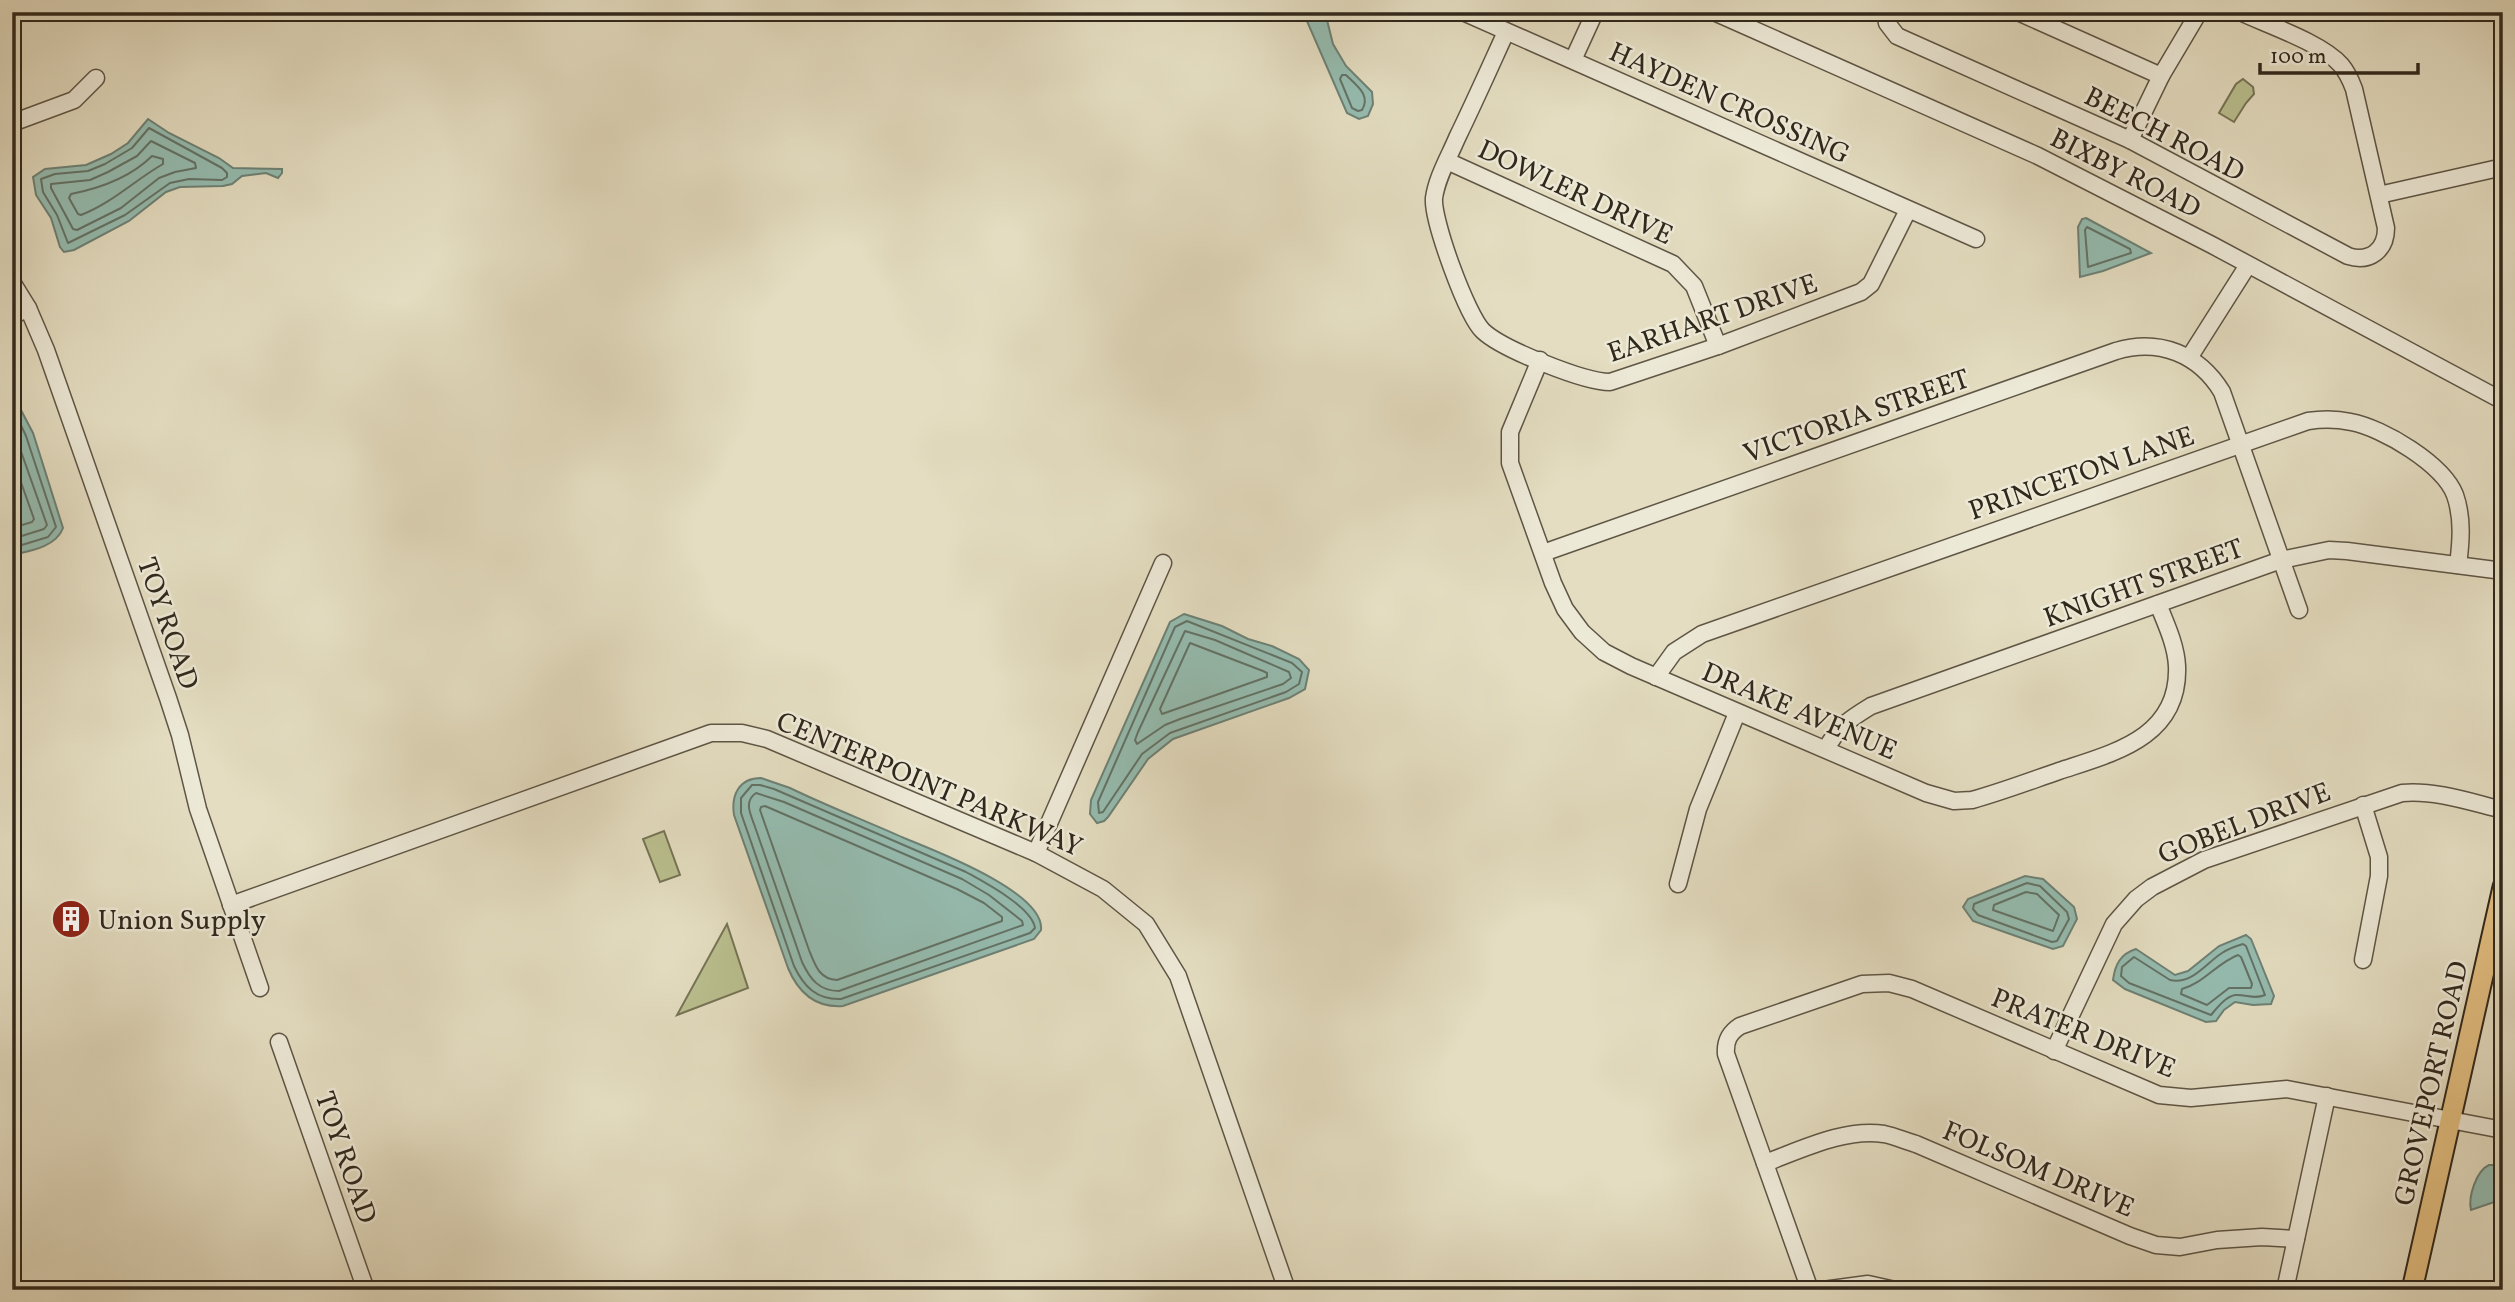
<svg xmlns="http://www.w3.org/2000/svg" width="2515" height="1302" viewBox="0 0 2515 1302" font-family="Vollkorn,serif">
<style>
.green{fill:#babf8f;stroke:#767456;stroke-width:2}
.water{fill:#95bcb0;stroke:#6d8175;stroke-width:2}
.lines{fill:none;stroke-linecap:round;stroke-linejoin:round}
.shore{stroke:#637266;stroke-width:2}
.minor-casing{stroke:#5e5545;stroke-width:19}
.major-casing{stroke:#31281c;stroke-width:23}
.minor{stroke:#ede9d7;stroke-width:16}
.major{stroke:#e2be80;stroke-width:19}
.labels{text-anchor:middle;stroke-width:5;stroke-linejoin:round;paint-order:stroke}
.street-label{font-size:28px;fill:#31281c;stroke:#ede9d7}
.poi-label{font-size:28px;fill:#31281c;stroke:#ede9d7;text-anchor:start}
</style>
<rect width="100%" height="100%" fill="#e4ddc1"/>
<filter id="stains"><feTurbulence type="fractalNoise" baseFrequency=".00286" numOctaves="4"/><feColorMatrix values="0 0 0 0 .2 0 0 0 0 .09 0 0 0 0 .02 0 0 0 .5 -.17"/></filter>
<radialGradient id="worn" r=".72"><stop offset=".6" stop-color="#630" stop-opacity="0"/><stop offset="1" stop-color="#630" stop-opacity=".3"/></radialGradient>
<g class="green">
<polygon points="2243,79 2253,87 2254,94 2246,103 2234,122 2219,113 2236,84"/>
<polygon points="664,831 680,875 660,882 643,839"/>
<polygon points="727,924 748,988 677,1015"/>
</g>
<g class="water">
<polygon points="1303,12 1325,12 1333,44 1346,66 1372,92 1373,104 1368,116 1359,119 1347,113"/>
<polygon points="148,119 169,133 219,158 233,168 282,169 282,173 278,178 266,173 242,176 232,184 223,186 180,187 166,192 129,221 74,250 64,252 60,247 51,218 36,195 33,177 45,169 86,165 111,154 128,143"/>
<polygon points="2086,218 2151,253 2103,271 2080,277 2078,227 2082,219"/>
<path d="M12,393L33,433L63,528C56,547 30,551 12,555Z"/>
<polygon points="1184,614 1222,626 1248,639 1272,646 1299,659 1309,670 1305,689 1289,698 1173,739 1148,759 1108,817 1104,821 1097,823 1090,814 1091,800 1170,622"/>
<path d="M761,778L790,788C827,806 866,821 904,838C933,850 1045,892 1041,930L1034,939L843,1006C815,1008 798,992 788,968L734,815C731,795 739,778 761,778Z"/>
<polygon points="2025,876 2043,879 2074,907 2077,919 2063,946 2053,949 1973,921 1963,907 1968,899"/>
<path d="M2246,935L2251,939L2274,996L2271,1004L2253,1005L2235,1002L2224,1010L2216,1021L2206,1022L2125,989L2113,980C2115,965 2120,954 2136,949L2175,975L2188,971L2219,946Z"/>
<path d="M2489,1165H2503V1199L2471,1210C2468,1197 2476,1171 2489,1165Z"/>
</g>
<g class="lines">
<g class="shore">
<path d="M1342,75H1346C1357,86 1371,95 1362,110L1358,111L1352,108L1340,79Z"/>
<polygon points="149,128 222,168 227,173 227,177 222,180 189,179 170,183 125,215 68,243 57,215 43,192 41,179 55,174 88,171 105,164 132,148"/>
<polygon points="151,141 195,163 196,168 175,172 159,178 121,208 77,230 73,229 51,188 51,184 90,180 108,172 137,156"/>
<path d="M152,156L163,159V164C135,180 112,203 81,215L78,214L69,198L71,194C101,188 130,178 152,156Z"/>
<polygon points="2087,227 2130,249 2131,253 2088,267 2085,230"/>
<polyline points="12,406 26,436 56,527 48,537 12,548"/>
<polyline points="12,426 47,525 44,529 12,539"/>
<polyline points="12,457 34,519 32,522 12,528"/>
<polygon points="1187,621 1292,663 1302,672 1299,684 1286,692 1170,733 1142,754 1103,812 1099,813 1098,802 1175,627"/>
<polygon points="1185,631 1215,640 1289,672 1291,678 1283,684 1180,719 1165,725 1137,744 1135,740 1138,732"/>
<polygon points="1190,643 1263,671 1267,673 1267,677 1162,714 1160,709"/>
<path d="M752,785H760L774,789L966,872C984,882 1032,907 1035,928L1030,933L841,999C817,1000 804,987 794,966L741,813V798Z"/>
<path d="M756,793L784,802L962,879L989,895L1022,921L1023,925L839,991C819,991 810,979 802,962L754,824C750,813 744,801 756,793Z"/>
<path d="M765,806L957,889L984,903L1002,917V921L837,980C819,979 815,965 809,950L760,810L761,807Z"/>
<polygon points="2027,883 2040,886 2067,912 2069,919 2057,941 2052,942 1978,915 1973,909 1974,904"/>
<polygon points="2026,892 2037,894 2059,915 2053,931 1993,910 1994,905"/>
<path d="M2243,944L2246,946L2265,995C2254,1000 2246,994 2235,995C2225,997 2217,1008 2211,1015L2129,983L2121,976L2122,967L2134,957L2170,980C2192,985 2206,963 2222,953C2228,949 2236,946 2243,944Z"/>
<path d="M2238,955L2241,957L2252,984L2251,988H2229L2207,1005L2181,994L2182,989C2204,983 2217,963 2238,955Z"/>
</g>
<g class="minor-casing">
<g id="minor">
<polyline points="1463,12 1976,239"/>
<polyline points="1714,12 2038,156 2212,245 2503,401"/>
<path d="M1885,12L1887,23L1897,36L2130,140L2348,256C2370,263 2386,250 2386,228L2354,89C2351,81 2347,72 2341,65C2322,43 2268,25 2240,12"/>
<polyline points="2018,12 2161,76"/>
<path d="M1506,32C1490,67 1474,103 1457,138C1449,157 1437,177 1434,198C1432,220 1467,316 1483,331C1502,349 1584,382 1610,382L1718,346L1861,292L1871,284L1908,210"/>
<polyline points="1573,60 1595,12"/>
<polyline points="12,123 74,100 96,78"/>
<polyline points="2130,140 2161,76 2199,12"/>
<polyline points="1447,161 1673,264 1694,286 1718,346"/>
<polyline points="2379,195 2503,167"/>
<polyline points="12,282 28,308 46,350 168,698 180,735 198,809 260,988"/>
<polyline points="12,316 28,308"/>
<polyline points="2189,358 2248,265"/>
<path d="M1540,360L1510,432V463L1553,583L1565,609L1582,632L1604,652L1631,666L1926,793L1954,801L1972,800C2001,792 2030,781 2059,771C2113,753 2180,738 2177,666C2176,645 2166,624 2158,604"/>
<path d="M1543,553L2116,351C2159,338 2199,354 2222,392L2299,610"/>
<path d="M1656,677L1674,652L1702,634L2308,421C2322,419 2337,419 2351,422C2383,428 2443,464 2455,495C2463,518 2461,542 2458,565"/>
<path d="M1826,749C1839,726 1848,720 1871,706L2281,560L2329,550L2347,551L2503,571"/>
<polyline points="1036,853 1163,563"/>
<polyline points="1678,884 1698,809 1737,713"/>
<polyline points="231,905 711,733 742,733 767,739 1036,853 1103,889 1146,924 1178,976 1287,1290"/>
<polyline points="2363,960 2379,876 2379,857 2363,805"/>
<polyline points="279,1042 366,1290"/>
<path d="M2054,1051L2114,924L2136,899L2152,887L2204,860L2402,793C2436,790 2470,802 2503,810"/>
<path d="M1765,1163C1801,1150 1844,1128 1884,1134C1894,1136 1906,1141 1916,1144L2130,1236L2156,1245L2180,1247L2217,1240L2262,1237L2296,1239"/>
<path d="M1810,1290L1726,1054C1725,1041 1729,1033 1740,1026L1862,984L1889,983L1912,989L2159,1095L2191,1098L2287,1089L2503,1130"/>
<polyline points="1823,1290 1868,1284 1895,1290"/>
<polyline points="2285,1290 2327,1096"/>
</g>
</g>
<g class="major-casing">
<polyline id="major" points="2412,1290 2503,887"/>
</g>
<use href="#minor" class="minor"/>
<use href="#major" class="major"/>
</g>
<defs>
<g id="building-disc" transform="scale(2.0125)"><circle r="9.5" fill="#8f2418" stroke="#ede9d7"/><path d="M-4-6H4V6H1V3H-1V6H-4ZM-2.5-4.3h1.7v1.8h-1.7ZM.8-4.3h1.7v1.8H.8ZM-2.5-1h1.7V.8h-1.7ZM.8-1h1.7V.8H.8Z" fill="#fff"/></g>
</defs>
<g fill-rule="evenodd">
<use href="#building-disc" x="71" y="919"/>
</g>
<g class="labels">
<g class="street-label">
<text transform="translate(1730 102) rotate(24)" y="10">HAYDEN CROSSING</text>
<text transform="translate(2165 133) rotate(27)" y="10">BEECH ROAD</text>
<text transform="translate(2126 172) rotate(27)" y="10">BIXBY ROAD</text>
<text transform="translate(1576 191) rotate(25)" y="10">DOWLER DRIVE</text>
<text transform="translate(1712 317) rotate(-19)" y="10">EARHART DRIVE</text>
<text transform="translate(1856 415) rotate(-19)" y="10">VICTORIA STREET</text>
<text transform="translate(2081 472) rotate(-19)" y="10">PRINCETON LANE</text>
<text transform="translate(2143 582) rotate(-20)" y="10">KNIGHT STREET</text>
<text transform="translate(169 623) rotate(71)" y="10">TOY ROAD</text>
<text transform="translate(1800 710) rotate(23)" y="10">DRAKE AVENUE</text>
<text transform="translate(930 783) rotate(23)" y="10">CENTERPOINT PARKWAY</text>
<text transform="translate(2244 822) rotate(-21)" y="10">GOBEL DRIVE</text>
<text transform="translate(2084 1032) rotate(22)" y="10">PRATER DRIVE</text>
<text transform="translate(2430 1083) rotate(-77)" y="10">GROVEPORT ROAD</text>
<text transform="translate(347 1157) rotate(71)" y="10">TOY ROAD</text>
<text transform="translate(2039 1168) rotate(23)" y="10">FOLSOM DRIVE</text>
</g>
<g class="poi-label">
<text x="98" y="929">Union Supply</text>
</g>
</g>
<rect width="2515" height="1302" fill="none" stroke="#e4ddc1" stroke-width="42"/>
<rect x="14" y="14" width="2487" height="1274" fill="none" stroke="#31281c" stroke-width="3.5"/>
<rect x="21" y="21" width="2473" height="1260" fill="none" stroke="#31281c" stroke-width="2"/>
<path d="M2260 63v10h158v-10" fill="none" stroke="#31281c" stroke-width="3.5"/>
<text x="2270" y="63" font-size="21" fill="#31281c" stroke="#ede9d7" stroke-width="5" paint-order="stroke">100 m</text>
<rect width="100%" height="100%" filter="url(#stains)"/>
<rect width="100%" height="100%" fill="url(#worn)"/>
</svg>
